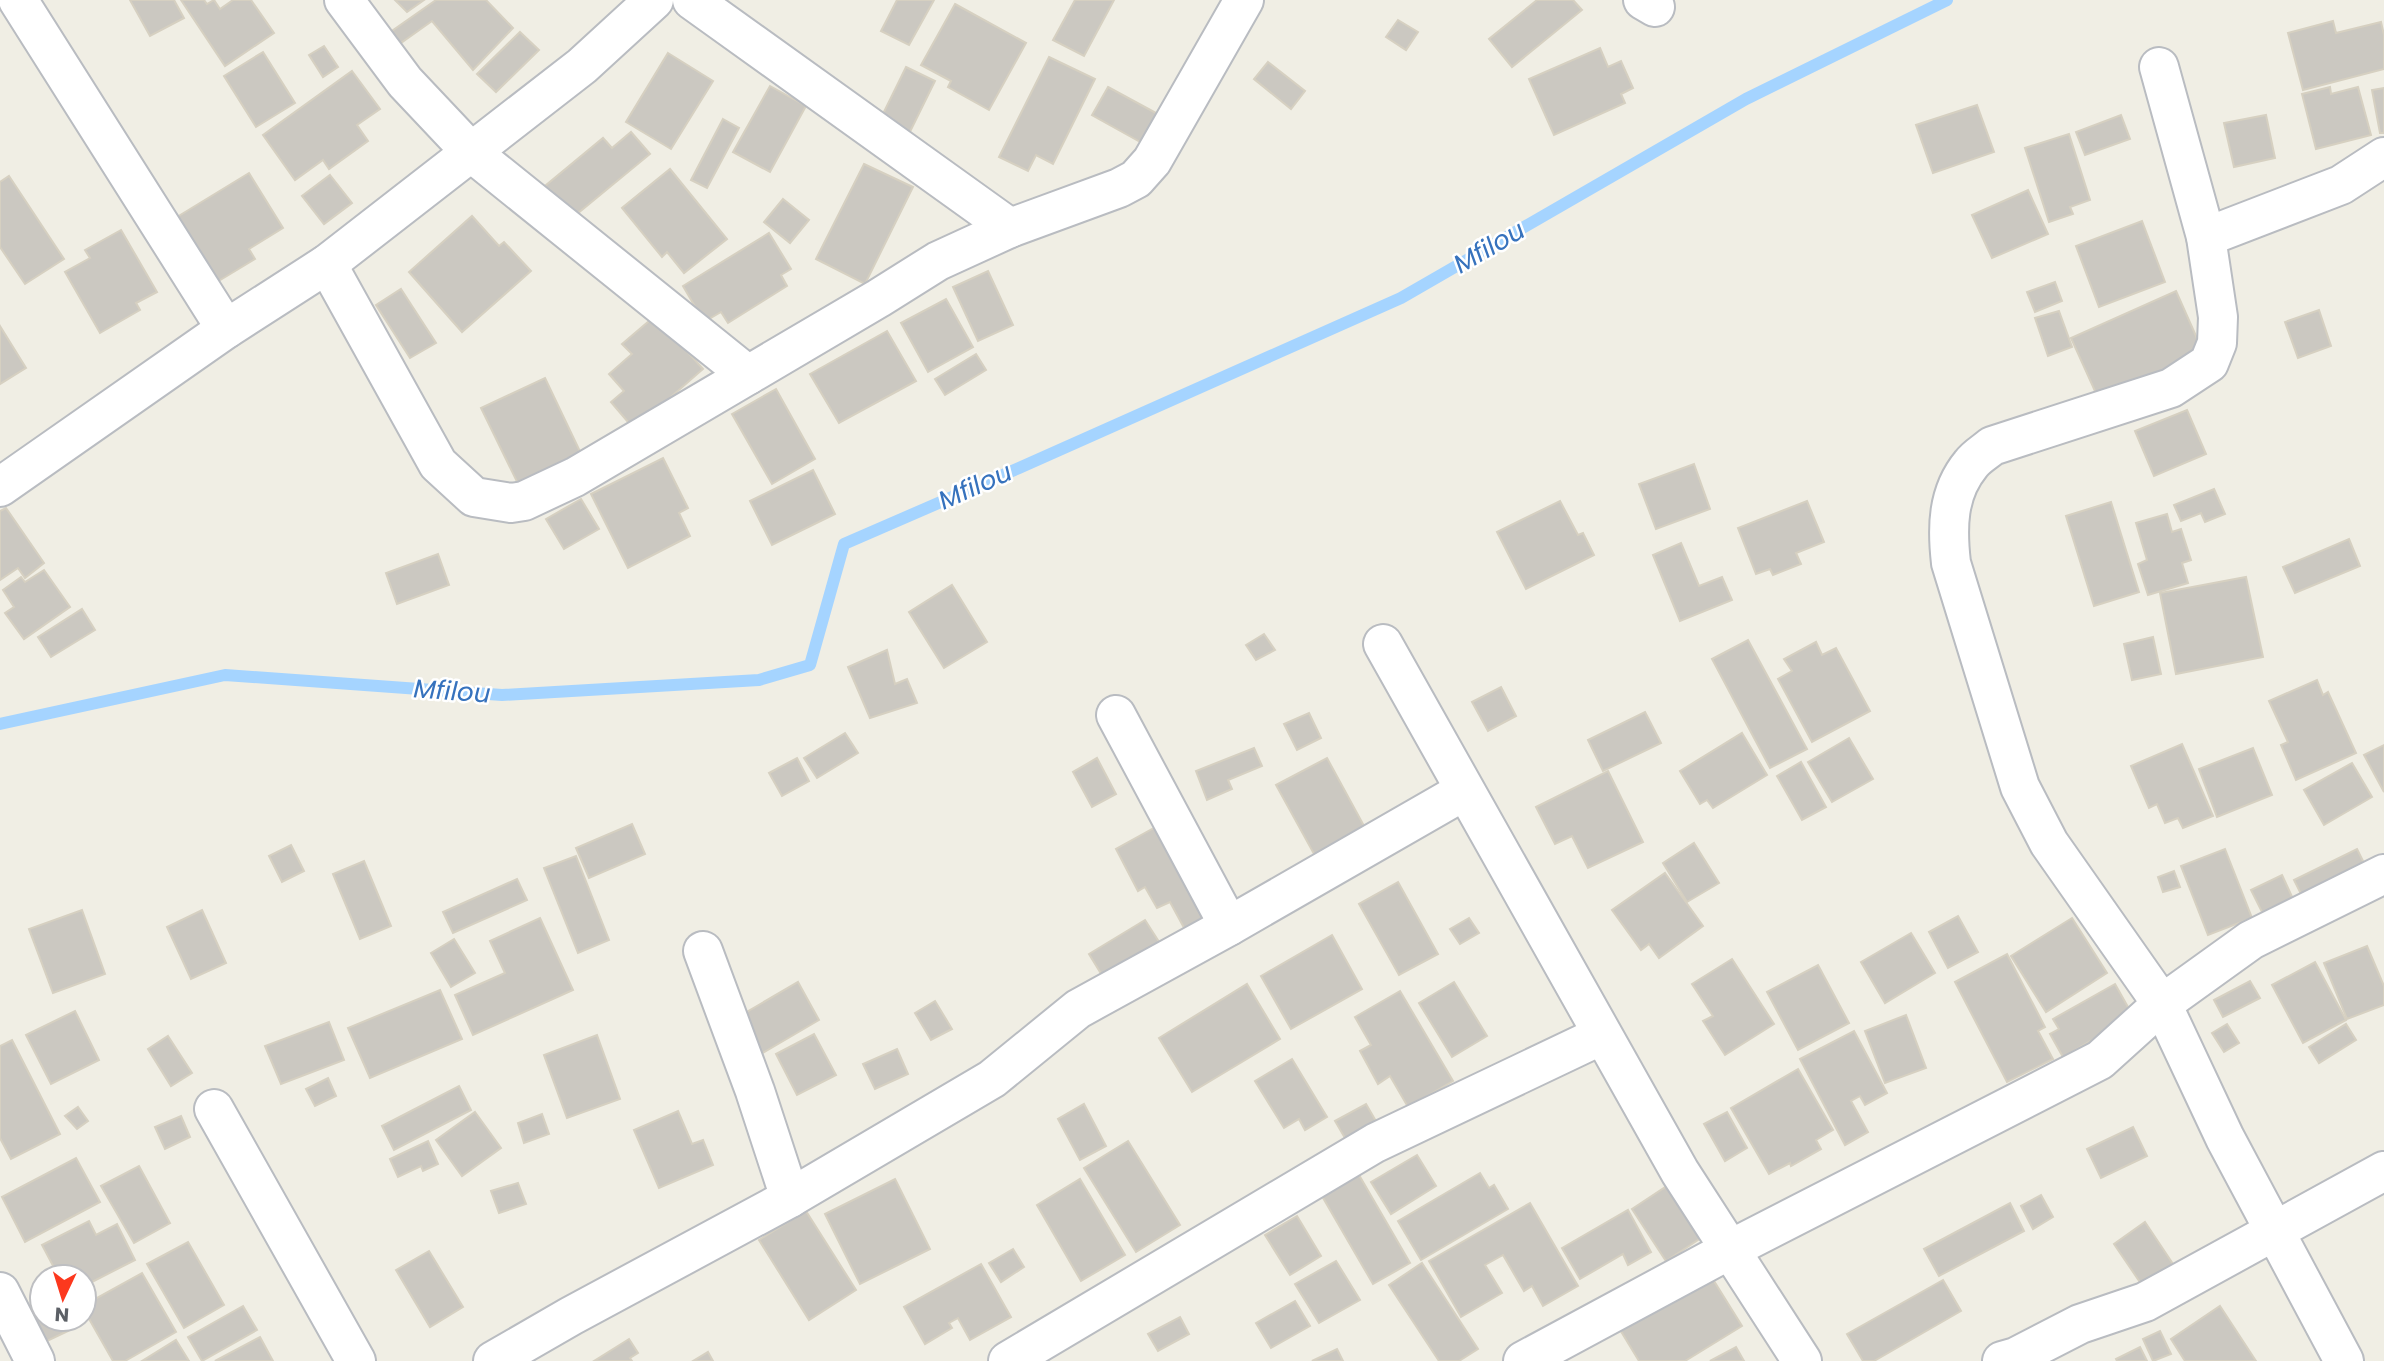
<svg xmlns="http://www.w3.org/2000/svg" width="2384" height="1361" viewBox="0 0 2384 1361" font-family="Poppins,sans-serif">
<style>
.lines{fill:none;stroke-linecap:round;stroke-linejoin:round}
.stream{stroke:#a5d4ff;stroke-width:12}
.building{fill:#cbc8c1;stroke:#d6d0c1;stroke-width:2}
.street-casing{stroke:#b9bcc1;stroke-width:42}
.street{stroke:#fff;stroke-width:38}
.labels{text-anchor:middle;stroke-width:5;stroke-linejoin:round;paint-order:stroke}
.water-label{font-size:26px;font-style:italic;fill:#3672bd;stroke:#fff}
</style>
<rect width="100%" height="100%" fill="#f0eee4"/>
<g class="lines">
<polyline class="stream" points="0,724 225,675 502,695 759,680 810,665 844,544 1019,468 1401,298 1746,99 1947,0"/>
</g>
<g class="building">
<polygon points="130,0 174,0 184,18 150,36"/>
<polygon points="181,0 204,0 207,4 214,0 220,9 233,0 251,0 274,33 225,66"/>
<polygon points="395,0 424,0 407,12"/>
<polygon points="436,0 486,0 513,28 473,70 432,21 398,45 389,33"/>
<polygon points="897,0 934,0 909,45 881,31"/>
<polygon points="1075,0 1114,0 1084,56 1053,40"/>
<polygon points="1537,0 1573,0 1582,10 1512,67 1489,39"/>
<polygon points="955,4 1026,43 989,110 948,87 951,81 921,65"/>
<polygon points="1398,20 1418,32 1406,50 1386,37"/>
<polygon points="2333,21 2336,33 2381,22 2384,35 2384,69 2303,90 2288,33"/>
<polygon points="520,32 539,50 496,92 477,74"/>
<polygon points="324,46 338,67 323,77 309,55"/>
<polygon points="1600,48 1608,67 1621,61 1633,88 1621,94 1625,103 1554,135 1529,79"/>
<polygon points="263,52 295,103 256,127 224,76"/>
<polygon points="668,53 713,81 671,149 626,122"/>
<polygon points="1049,57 1095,79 1053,164 1036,155 1028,171 999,157"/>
<polygon points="1268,62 1305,91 1291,109 1254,79"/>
<polygon points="906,67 935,81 905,142 876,128"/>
<polygon points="352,71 380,109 357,125 368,141 329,169 323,160 295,180 263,135"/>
<polygon points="770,86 806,106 770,172 733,152"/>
<polygon points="1108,87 1167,119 1151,148 1092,115"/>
<polygon points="2330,87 2331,94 2358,87 2371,135 2316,149 2302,94"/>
<polygon points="2384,88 2384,133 2380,133 2372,90"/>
<polygon points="1977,105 1994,152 1933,173 1916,125"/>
<polygon points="2121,115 2130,139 2085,155 2076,132"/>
<polygon points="2266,115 2275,158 2234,167 2224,123"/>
<polygon points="723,119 739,128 707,188 691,180"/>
<polygon points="631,132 650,154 572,218 545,186 603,138 612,148"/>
<polygon points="2069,134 2090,200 2070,207 2073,214 2049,222 2025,148"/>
<polygon points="864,164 913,187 865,284 816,259"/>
<polygon points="670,169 727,239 684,273 667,252 662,257 622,208"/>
<polygon points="249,173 283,228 249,249 255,259 217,282 177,217"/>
<polygon points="330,175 352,203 324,224 302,196"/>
<polygon points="9,176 64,259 25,284 0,247 0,182"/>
<polygon points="2028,190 2048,234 1992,258 1972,215"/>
<polygon points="783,199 809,220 790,243 764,222"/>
<polygon points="472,216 499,246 504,242 531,271 462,332 409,272"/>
<polygon points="2142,221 2165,282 2099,307 2076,246"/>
<polygon points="121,230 157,292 136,303 140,310 100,333 65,272 90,258 85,250"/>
<polygon points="769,233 791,269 781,275 787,286 728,323 721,312 704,322 683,286"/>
<polygon points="988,271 1013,325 978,341 953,287"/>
<polygon points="2055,282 2062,301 2035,312 2027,292"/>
<polygon points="401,289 436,343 410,358 376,305"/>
<polygon points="2176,291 2204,354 2099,400 2071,338"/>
<polygon points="946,299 973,347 928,372 901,323"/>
<polygon points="2319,310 2331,346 2298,358 2285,322"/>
<polygon points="2059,311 2072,347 2048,356 2035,318"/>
<polygon points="655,316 703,369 634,429 611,402 624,391 609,374 632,354 622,344"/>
<polygon points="0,326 26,368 0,384"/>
<polygon points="887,331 916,381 839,423 810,374"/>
<polygon points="976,354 986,370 945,395 935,379"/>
<polygon points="545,378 586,464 523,494 481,408"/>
<polygon points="776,389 815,459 772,484 732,414"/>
<polygon points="2187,410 2206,454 2154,476 2135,431"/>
<polygon points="663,458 688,508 679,513 690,536 628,568 591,494"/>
<polygon points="1694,464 1710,509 1656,529 1639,484"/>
<polygon points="813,470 835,514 772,545 750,501"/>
<polygon points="2214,489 2225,514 2205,522 2201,513 2181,521 2174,505"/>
<polygon points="581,499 599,529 564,549 546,519"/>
<polygon points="1560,501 1578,535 1583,533 1594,555 1526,589 1497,532"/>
<polygon points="1807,501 1824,542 1796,553 1801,564 1773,575 1770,569 1756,574 1738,528"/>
<polygon points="2111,502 2139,592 2094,606 2066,516"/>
<polygon points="6,508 44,563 25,578 18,568 0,580 0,511"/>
<polygon points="2167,514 2172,532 2181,529 2191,560 2182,563 2188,583 2148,595 2138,564 2147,560 2136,523"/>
<polygon points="2349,539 2360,566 2295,593 2283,567"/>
<polygon points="1681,543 1699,586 1722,577 1732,600 1680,621 1653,555"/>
<polygon points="438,554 449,585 397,604 386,573"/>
<polygon points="44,570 70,607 24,639 5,613 14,607 3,590 21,577 25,582"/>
<polygon points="2246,577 2263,657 2176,674 2160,593"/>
<polygon points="952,585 987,642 944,668 909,612"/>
<polygon points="82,609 95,630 51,657 38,637"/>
<polygon points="1264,634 1275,650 1256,660 1246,645"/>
<polygon points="2153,637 2161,674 2132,680 2124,644"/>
<polygon points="1748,640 1807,749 1770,768 1712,659"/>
<polygon points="1816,642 1822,655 1836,648 1870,711 1812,742 1778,679 1792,671 1784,659"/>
<polygon points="887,650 895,684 907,679 917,703 870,718 848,667"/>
<polygon points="2317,680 2323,695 2328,692 2356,753 2296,780 2281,745 2288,742 2269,701"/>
<polygon points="1501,687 1516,716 1488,731 1472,702"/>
<polygon points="1645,712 1661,743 1603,771 1588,740"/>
<polygon points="1309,713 1321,738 1297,750 1284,724"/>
<polygon points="845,733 858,753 817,778 804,758"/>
<polygon points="1742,733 1767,775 1713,808 1707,800 1700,804 1680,771"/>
<polygon points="1849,738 1873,779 1832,802 1808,762"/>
<polygon points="2182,744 2213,816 2183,828 2178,818 2165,823 2157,804 2149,808 2131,766"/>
<polygon points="2384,745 2384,792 2364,755"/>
<polygon points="1254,748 1262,766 1228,780 1232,789 1207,800 1196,771"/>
<polygon points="2253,748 2272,795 2217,817 2199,769"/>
<polygon points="797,758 809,781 782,796 769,773"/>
<polygon points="1097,758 1116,794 1092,807 1073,772"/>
<polygon points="1327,758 1369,835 1319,863 1276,785"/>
<polygon points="1801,762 1826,807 1802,820 1777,776"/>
<polygon points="2352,763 2372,797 2324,825 2304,790"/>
<polygon points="1608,771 1643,842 1588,868 1572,836 1555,844 1536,807"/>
<polygon points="632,824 645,854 589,878 576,848"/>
<polygon points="1161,824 1214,920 1188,935 1170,902 1157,908 1145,887 1138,891 1116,849"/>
<polygon points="1694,843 1719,883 1687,902 1663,863"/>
<polygon points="291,845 304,871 282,882 269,856"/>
<polygon points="2225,849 2252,918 2208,935 2181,866"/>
<polygon points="2357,849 2366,867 2303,898 2294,880"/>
<polygon points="576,856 609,940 578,953 544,868"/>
<polygon points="364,861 391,926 360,939 333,874"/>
<polygon points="2174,871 2180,887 2163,892 2158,877"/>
<polygon points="1665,873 1703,926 1659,958 1649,944 1641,950 1612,910"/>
<polygon points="2282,875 2294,901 2264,916 2251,890"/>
<polygon points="517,879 527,900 453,933 443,912"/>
<polygon points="1398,882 1438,954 1399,975 1359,904"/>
<polygon points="82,910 105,974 53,993 29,929"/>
<polygon points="202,910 226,963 191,979 167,927"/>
<polygon points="1958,916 1978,952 1948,968 1929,932"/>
<polygon points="540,918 573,990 473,1035 455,995 505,973 490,941"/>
<polygon points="1469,918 1479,933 1460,944 1450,929"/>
<polygon points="2072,918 2107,973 2046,1012 2011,956"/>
<polygon points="1145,920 1161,945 1105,980 1089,954"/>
<polygon points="1911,933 1935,973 1885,1003 1861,962"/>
<polygon points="1332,935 1362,989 1291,1029 1261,976"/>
<polygon points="454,939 475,973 451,987 431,953"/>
<polygon points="2367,946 2384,986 2384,1005 2347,1019 2324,963"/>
<polygon points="2007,954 2045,1027 2038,1031 2053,1059 2007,1082 1955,982"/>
<polygon points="1732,959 1774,1024 1725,1055 1703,1021 1713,1016 1692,984"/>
<polygon points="2315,962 2346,1020 2303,1043 2272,985"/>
<polygon points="1818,965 1849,1023 1798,1050 1767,992"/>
<polygon points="2250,981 2260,998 2223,1017 2214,1000"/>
<polygon points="798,982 819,1020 761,1054 738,1017"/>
<polygon points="1454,982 1487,1036 1452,1057 1419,1003"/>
<polygon points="1247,984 1280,1039 1192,1092 1159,1038"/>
<polygon points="2115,984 2133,1016 2063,1057 2050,1034 2059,1029 2053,1019"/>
<polygon points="440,990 462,1039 370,1078 348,1028"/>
<polygon points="1400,991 1453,1081 1408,1107 1390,1076 1378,1084 1360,1051 1371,1045 1355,1017"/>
<polygon points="935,1001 952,1029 931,1040 915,1013"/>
<polygon points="75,1011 99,1060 51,1084 26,1035"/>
<polygon points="1906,1015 1926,1068 1885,1083 1865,1031"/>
<polygon points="329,1022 344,1060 281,1084 265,1046"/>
<polygon points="2227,1024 2239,1043 2224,1052 2212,1033"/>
<polygon points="2346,1024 2356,1040 2319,1063 2309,1047"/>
<polygon points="1854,1031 1887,1093 1865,1105 1860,1096 1851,1101 1868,1132 1845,1145 1800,1059"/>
<polygon points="814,1034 836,1075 797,1095 776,1054"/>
<polygon points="597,1035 620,1099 567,1118 544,1055"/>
<polygon points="168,1036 192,1073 171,1086 148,1049"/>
<polygon points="12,1040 60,1134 11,1159 0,1138 0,1046"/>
<polygon points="897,1049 908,1074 875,1089 863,1064"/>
<polygon points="1292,1059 1327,1117 1305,1130 1299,1119 1284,1128 1255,1081"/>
<polygon points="1798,1069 1833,1130 1816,1140 1821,1149 1791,1166 1790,1163 1769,1174 1731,1108"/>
<polygon points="328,1078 336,1096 315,1106 306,1089"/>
<polygon points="459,1086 471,1110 394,1150 382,1126"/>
<polygon points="1084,1104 1106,1146 1080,1160 1058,1119"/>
<polygon points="1366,1104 1380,1128 1349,1145 1335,1121"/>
<polygon points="78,1107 88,1121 77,1129 65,1116"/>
<polygon points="678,1111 692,1144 703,1140 713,1165 659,1188 634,1130"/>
<polygon points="475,1112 501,1148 462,1176 436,1140"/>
<polygon points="1727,1112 1747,1148 1725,1161 1704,1124"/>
<polygon points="542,1114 549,1134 524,1143 518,1123"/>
<polygon points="181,1116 190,1137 165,1149 155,1127"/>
<polygon points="2133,1127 2147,1156 2101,1178 2087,1149"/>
<polygon points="428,1141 438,1164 423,1171 421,1166 398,1177 390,1159"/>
<polygon points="1128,1141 1180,1225 1136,1252 1084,1168"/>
<polygon points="1417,1155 1436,1186 1391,1214 1371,1182"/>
<polygon points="76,1158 100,1202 25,1242 2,1197"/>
<polygon points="139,1166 170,1223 134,1243 101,1186"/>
<polygon points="1480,1173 1489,1188 1494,1185 1508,1209 1421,1260 1398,1221"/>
<polygon points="1359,1175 1410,1263 1373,1284 1322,1196"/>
<polygon points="895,1179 930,1249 860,1284 825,1214"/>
<polygon points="1080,1179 1125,1255 1081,1281 1037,1205"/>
<polygon points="518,1183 526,1204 499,1213 491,1191"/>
<polygon points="1670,1184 1704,1236 1666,1261 1632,1209"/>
<polygon points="2041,1195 2053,1217 2033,1229 2021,1206"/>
<polygon points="1530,1203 1578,1286 1543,1306 1532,1286 1524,1291 1503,1255 1485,1265 1502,1293 1461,1317 1429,1261"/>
<polygon points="2010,1203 2024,1231 1939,1276 1924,1249"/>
<polygon points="1628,1210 1651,1252 1628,1265 1623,1254 1580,1279 1562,1248"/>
<polygon points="806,1211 856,1290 809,1320 759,1240"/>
<polygon points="1297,1216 1321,1256 1290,1275 1265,1235"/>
<polygon points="89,1221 96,1235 117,1224 135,1260 84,1286 84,1277 59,1277 42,1245"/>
<polygon points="2145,1222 2177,1270 2146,1291 2114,1244"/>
<polygon points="188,1242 224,1305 184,1328 147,1264"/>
<polygon points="1013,1249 1024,1267 1001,1282 989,1263"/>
<polygon points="429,1251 463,1307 430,1327 396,1270"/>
<polygon points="1336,1261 1360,1300 1319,1323 1295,1284"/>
<polygon points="1422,1263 1478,1349 1459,1361 1439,1361 1389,1285"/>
<polygon points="981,1264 1011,1317 970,1340 958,1318 949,1323 952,1328 925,1344 904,1307"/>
<polygon points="142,1273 176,1332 125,1361 113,1361 84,1310 84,1305"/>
<polygon points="1709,1273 1742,1326 1685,1361 1639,1361 1619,1328"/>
<polygon points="1943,1280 1961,1311 1874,1361 1863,1361 1847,1334"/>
<polygon points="1295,1301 1310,1326 1271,1348 1256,1323"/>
<polygon points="243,1306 257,1330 202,1361 188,1337"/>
<polygon points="2220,1306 2256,1361 2185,1361 2171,1339"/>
<polygon points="42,1315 42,1319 62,1319 68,1331 45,1342 34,1319"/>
<polygon points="1180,1317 1189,1334 1158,1351 1148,1334"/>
<polygon points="2160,1331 2171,1354 2153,1361 2143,1339"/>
<polygon points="260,1337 273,1361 215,1361"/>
<polygon points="629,1339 638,1353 630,1358 632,1361 594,1361"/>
<polygon points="176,1340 189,1361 142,1361"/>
<polygon points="1736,1347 1744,1361 1710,1361"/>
<polygon points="2140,1347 2147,1361 2117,1361 2116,1359"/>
<polygon points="1337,1349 1343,1361 1312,1361"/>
<polygon points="708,1352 713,1361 693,1361"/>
</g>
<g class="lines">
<g class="street-casing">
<g id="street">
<polyline points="18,0 226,329"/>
<polyline points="344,0 405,82 472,153 748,375"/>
<polyline points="692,0 1010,228"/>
<polyline points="1643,0 1655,7"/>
<path d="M2159,67L2206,237L2218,317L2217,343L2209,363L2171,388L1992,446C1985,452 1976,457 1971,464C1947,493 1947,528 1951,563L2020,787L2049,843L2162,1004L2225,1138L2344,1361"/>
<polyline points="2206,237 2341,185 2384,157"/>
<polyline points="327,264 438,464 474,497 511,503 524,501 575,477 879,298 938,261 1010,228 1119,188 1136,179 1152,161 1244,0"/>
<polyline points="0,487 226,329 327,264 582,66 654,0"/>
<polyline points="1383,644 1680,1172 1802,1361"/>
<polyline points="1116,715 1229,926"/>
<polyline points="703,951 755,1091 790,1198"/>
<polyline points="214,1109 356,1361"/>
<polyline points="0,1292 35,1361"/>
<polyline points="493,1361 571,1316 790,1198 992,1079 1078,1009 1229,926 1464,791"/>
<polyline points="1008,1361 1375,1143 1602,1035"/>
<polyline points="1523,1361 1731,1249 2100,1060 2162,1004 2251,940 2384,874"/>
<polyline points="2002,1361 2016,1357 2080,1324 2145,1302 2384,1171"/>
</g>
</g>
<use href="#street" class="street"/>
</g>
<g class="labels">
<g class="water-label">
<text transform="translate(1489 247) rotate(-30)" y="9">Mfilou</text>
<text transform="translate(975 486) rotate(-24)" y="9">Mfilou</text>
<text transform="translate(452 691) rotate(4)" y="9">Mfilou</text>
</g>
</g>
<g transform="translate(63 1298) rotate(184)"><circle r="33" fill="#ffffff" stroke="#bebfc2" stroke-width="2"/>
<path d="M0-5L12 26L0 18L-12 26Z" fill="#fc381e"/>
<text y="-10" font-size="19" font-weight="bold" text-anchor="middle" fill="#5c6066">N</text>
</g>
</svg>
